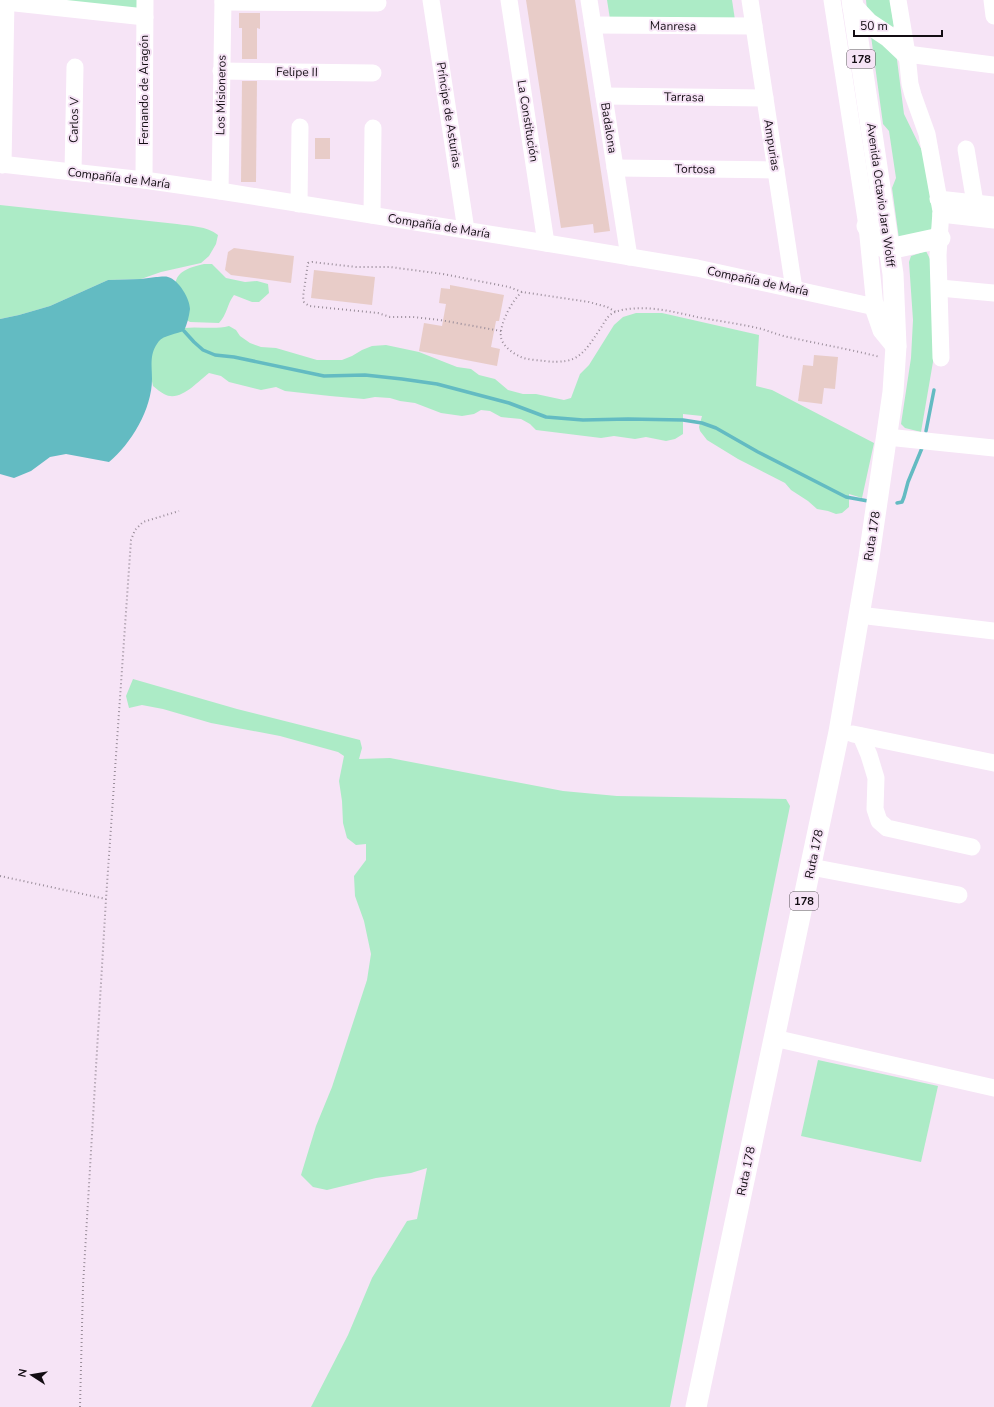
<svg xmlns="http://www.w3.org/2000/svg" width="994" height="1407" viewBox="0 0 994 1407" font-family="'Nunito Sans',sans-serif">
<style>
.green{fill:#acebc6}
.water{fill:#63bbc2}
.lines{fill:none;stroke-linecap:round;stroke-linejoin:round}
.stream{stroke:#63bbc2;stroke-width:3.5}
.building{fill:#e8ccc8}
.path{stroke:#9a8d9a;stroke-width:2;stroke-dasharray:1 3;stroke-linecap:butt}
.minor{stroke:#fff;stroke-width:17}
.major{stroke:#fff;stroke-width:21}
.labels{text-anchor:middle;stroke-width:4;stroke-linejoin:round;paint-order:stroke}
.shield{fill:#f6e4f6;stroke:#574e57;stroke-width:1}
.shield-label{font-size:11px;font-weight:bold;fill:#130d13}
.street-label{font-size:12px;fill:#130d13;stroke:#f6e4f6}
</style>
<rect width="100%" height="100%" fill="#f6e4f6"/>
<g class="green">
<polygon points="41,0 138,0 138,11"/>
<polygon points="607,0 732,0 735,20 610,19"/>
<polygon points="866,0 890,0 894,26 890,29 867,10"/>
<polygon points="871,36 896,52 904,114 927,161 936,215 930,233 899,239 892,188 896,178 889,131 883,124"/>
<path d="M0,205L177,224C190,226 207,226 218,235L216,244L209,256L201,263L161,272L141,279L108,280L50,306L19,315L0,319Z"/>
<polygon points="926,251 930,259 934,356 921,432 905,428 901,424 911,358 913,320 909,262 911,256"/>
<path d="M204,264H212L226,278L245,282L257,281L268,284L269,293L259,302H252L234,295C227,304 227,315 219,323L190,322L179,315C175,284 167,272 204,264Z"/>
<path d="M636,313H662L759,335L756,386L772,390L874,443L862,498L849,494V507L842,513L836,514L828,511L817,509L808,501L791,490L785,483L738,459L707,440L700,431L699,427L702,416L683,414V434L675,439L666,441L646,437L635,439L614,436L601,438L536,430L530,424L521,419L501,417L490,411L481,410L474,414L462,416L441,413L415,403L400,401L390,398L375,397L364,399L330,396L285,391L276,387L261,390L229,382L221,376L209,373C197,382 180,403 164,394C160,392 157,389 153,386L148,363L147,339C159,336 172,329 184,328C199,326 214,330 229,326L236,330L240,336L250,343L261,347L276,348L317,360H342L352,356L362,350L372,346L386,345L419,352L457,367L471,369L479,375L495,379L508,390L523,394H536L564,400L571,398L580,374L589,365L614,325L623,317Z"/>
<polygon points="133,679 237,709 360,740 362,748 359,759 390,758 563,791 617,796 786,799 790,806 727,1116 670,1407 311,1407 348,1335 372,1278 407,1221 417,1219 427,1168 411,1173 376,1178 327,1190 313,1187 301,1175 316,1126 332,1087 367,980 371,954 364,921 355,896 354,876 366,860 366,844 356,845 347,838 343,823 342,801 339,781 344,756 338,752 280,736 211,723 163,709 142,705 129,708 126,696"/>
<polygon points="818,1060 938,1086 921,1162 801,1136"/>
</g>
<path class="water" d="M156,277C159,277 165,276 168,277C179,280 190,299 190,309C189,317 187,324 184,331C178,333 163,336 159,341C149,354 152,364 152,379C152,409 131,444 109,462L66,454L50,457L31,471L14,478L0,474V319L19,315L50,306L108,280L141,279Z"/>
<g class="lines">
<g class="stream">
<polyline points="184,331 194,342 203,350 215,355 234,357 324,376 365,375 402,379 437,384 509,403 546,417 583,420 628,419 683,420 702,423 716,428 758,452 846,497 868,501"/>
<polyline points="926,431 934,390"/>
<polyline points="897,503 902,502 904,497 908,482 922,448"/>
</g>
</g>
<g class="building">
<polygon points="526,0 575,0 610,231 594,233 593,224 561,228"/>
<polygon points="239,13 260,13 260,29 257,28 257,59 242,59 242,28 239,28"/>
<polygon points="242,81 257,81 256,182 241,182"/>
<rect x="315" y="138" width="15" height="21"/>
<polygon points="234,248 294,256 291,283 231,275 225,270 228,252"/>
<polygon points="314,270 375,277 372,305 311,298"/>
<polygon points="450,285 504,295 499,321 496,321 491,347 500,349 497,366 419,351 424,323 442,326 446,304 439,303 441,288 450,289"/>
<polygon points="814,355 838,357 835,389 824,388 822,404 798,401 803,365 813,366"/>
</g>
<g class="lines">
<g class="path">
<path d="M522,292C513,299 499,324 501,337C502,345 512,353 519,356C526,360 537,360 545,361C578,365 584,353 600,329C603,325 605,320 609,316C614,311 621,310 628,309C652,306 674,312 697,317C718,321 741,324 762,329C771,332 779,335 788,337C819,344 849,349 880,357"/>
<polyline points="501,331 440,320 413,317 390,317 378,313 309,306 304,302 303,297 308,263 312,262 356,267 390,267 443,274 509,287 522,292 589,302 607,307 616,312"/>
<polyline points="0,876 106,899"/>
<polyline points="80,1407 83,1286 106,899 131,540 135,530 143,522 179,511"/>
</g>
<g class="minor">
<polyline points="431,0 466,230"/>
<polyline points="509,0 546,243"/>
<polyline points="589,0 629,257"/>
<polyline points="750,0 794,289"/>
<polyline points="898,0 907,54 910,84 913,95 927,134 941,211 938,255 941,358"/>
<polyline points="992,0 994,16"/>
<polyline points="6,2 145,17"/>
<polyline points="223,2 378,3"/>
<polyline points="593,25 754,26"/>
<polyline points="907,54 994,65"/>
<polyline points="221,71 373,73"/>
<polyline points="604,96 765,98"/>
<polyline points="966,149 975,203"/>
<polyline points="0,164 144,180 220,191 546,243 697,268 875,307 867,226 832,0"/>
<polyline points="3,165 6,0"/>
<polyline points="615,168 776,170"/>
<polyline points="73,172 75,67"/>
<polyline points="144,180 145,0"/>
<polyline points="220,191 223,0"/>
<polyline points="938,199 994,205"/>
<polyline points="299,204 300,127"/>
<polyline points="941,214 994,220"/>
<polyline points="372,215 373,128"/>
<polyline points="940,288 994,293"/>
<polyline points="887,437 994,448"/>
<polyline points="859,615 994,631"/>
<polyline points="853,734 994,763"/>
<polyline points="861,736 869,755 876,778 875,809 879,821 887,828 972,847"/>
<polyline points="811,867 959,895"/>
<polyline points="774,1038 994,1088"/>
</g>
<g class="major">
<polyline points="853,7 868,23 889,37 907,54"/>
<polyline points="867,226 879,245 889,249 940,238"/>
<polyline points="875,307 883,330 896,346"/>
<polyline points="696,1407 839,732 869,557 893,392 896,346 893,274 852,0"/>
</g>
</g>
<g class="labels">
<g class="shield">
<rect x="847" y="50" width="28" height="18" rx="3"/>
<rect x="790" y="892" width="28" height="18" rx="3"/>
</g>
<g class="shield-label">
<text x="861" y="63">178</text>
<text x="804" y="905">178</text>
</g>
<g class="street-label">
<text transform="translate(673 26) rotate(1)" y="4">Manresa</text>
<text transform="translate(297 72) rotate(1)" y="4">Felipe II</text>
<text transform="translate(144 90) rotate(-90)" y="4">Fernando de Aragón</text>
<text transform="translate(221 95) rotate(-89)" y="4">Los Misioneros</text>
<text transform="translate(684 97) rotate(1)" y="4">Tarrasa</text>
<text transform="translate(449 115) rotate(81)" y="4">Príncipe de Asturias</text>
<text transform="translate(74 120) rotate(-89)" y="4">Carlos V</text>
<text transform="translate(528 121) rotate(81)" y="4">La Constitución</text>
<text transform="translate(609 128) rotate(81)" y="4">Badalona</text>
<text transform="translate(772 145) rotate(81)" y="4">Ampurias</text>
<text transform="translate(695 169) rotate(1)" y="4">Tortosa</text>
<text transform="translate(119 178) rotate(7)" y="4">Compañía de María</text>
<text transform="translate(881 195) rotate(82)" y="4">Avenida Octavio Jara Wolff</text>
<text transform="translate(439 226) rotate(9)" y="4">Compañía de María</text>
<text transform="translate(758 281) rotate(12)" y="4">Compañía de María</text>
<text transform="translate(872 536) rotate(-81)" y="4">Ruta 178</text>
<text transform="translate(814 854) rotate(-78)" y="4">Ruta 178</text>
<text transform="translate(746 1171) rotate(-78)" y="4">Ruta 178</text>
</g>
</g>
<g transform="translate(32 1375) rotate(282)" stroke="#f6e4f6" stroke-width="3" paint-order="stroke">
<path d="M0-3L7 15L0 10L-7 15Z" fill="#130d13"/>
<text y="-6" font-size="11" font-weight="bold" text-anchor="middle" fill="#130d13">N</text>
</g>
<path d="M854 30v6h88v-6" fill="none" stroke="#130d13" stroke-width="2"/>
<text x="860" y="30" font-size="12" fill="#130d13" stroke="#f6e4f6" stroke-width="3" paint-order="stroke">50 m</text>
</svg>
